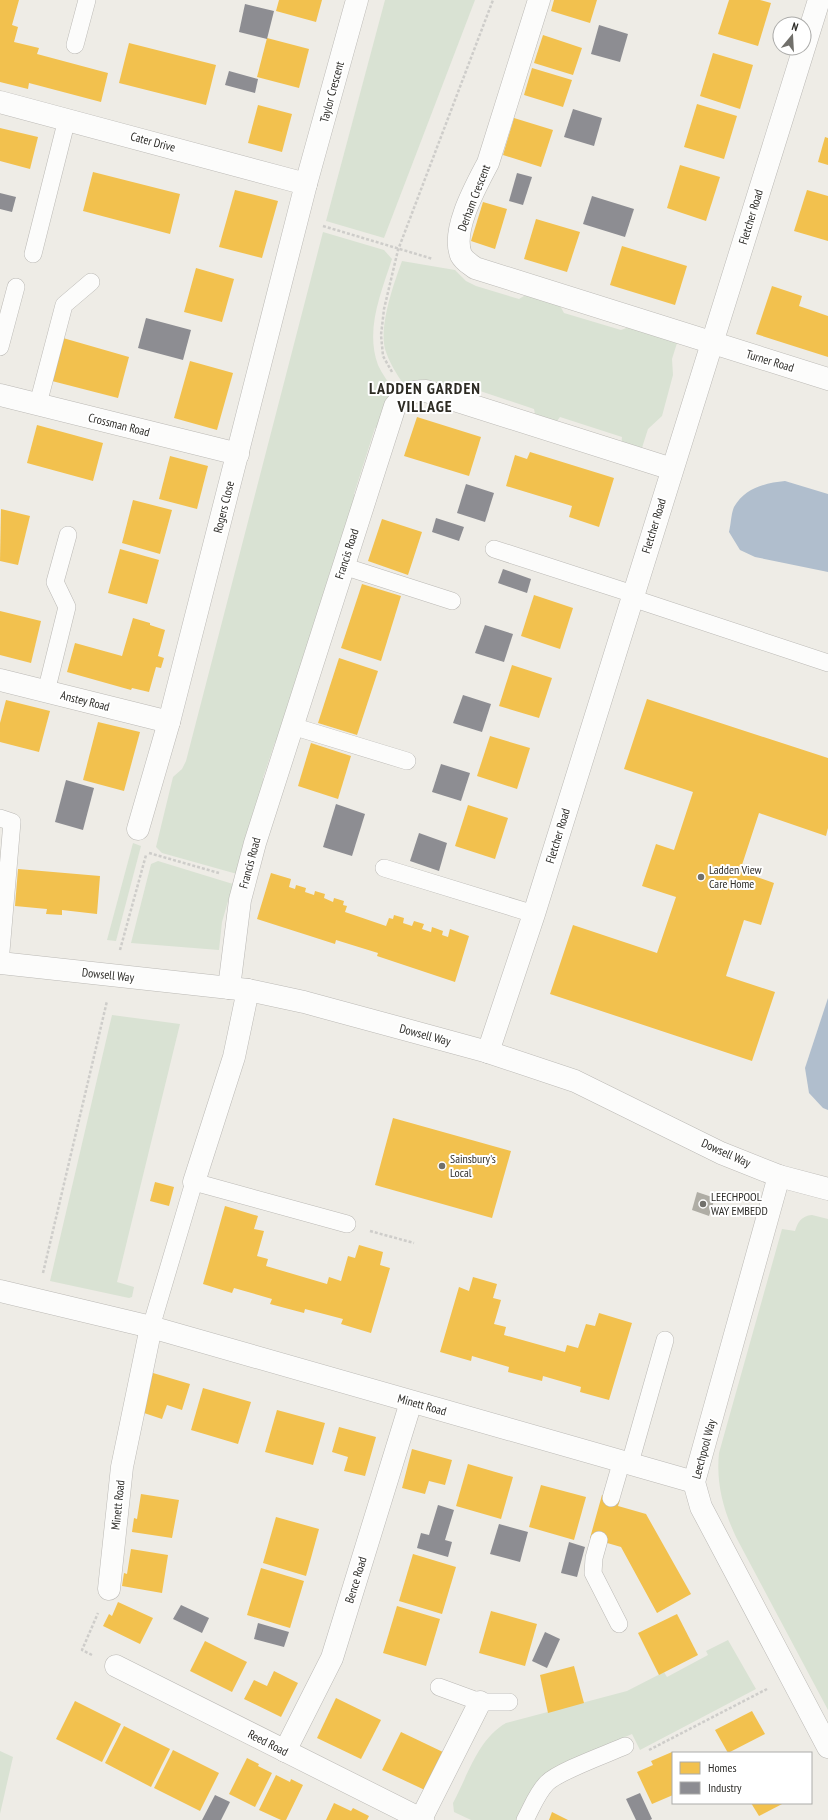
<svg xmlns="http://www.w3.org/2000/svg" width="828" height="1820" viewBox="0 0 828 1820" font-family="'PT Sans Narrow',sans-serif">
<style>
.green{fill:#d9e2d3}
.water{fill:#b0becd}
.homes{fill:#f2c14e}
.industry{fill:#8d8d92}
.building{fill:#afada5}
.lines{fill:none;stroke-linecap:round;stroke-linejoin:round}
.service-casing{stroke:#bbb9b5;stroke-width:18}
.minor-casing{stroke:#bbb9b5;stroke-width:23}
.path{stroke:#cecdca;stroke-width:2.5;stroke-dasharray:3 2;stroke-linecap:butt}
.service{stroke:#fcfcfb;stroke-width:17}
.minor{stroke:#fcfcfb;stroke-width:22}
.poi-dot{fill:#71706b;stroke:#fff;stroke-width:1.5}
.labels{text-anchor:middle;stroke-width:4;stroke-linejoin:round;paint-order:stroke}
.street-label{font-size:12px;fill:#2e2d29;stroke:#fff}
.poi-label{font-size:12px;fill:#2e2d29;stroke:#fff;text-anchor:start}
.district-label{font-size:16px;font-weight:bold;letter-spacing:1px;fill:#2d2b23;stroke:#fff}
</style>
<rect width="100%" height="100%" fill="#eeece6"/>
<g class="green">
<polygon points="385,0 475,0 384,238 326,221"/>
<path d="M323,232L384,250L392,259C381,293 365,330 378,365C382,374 389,383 395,391L380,427L375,428L354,494L357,498L335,569L330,572L280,740L275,742L263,778L266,783L237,874L162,853L156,847L173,777L182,769L186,761Z"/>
<path d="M402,261L455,270L466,281L476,286L519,299L529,293L558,302L564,313L621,330L629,327L677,343L672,359L673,375L662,416L648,429L640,454L621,447L622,437L560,417L557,421L535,414L534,409L468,387L463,391C443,384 424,373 404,385C396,373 389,362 385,349C379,325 394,283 402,261Z"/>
<polygon points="133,843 141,846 116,941 107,940"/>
<polygon points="158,861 233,884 222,922 219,950 131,943 151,864"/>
<polygon points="112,1015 180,1024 117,1282 134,1287 132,1297 129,1298 50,1281"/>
<path d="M812,1215L828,1219V1710L736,1537C723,1509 716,1483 719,1453L782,1229L795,1231C798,1222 801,1216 812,1215Z"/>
<path d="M728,1640L756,1689L640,1750L632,1734L556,1767L532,1791L516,1820H471L454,1812L453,1803C468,1775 478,1739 506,1723L627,1691L664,1672L667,1677L708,1655L706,1651Z"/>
<polygon points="0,1751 13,1757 0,1814"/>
</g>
<g class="water">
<path d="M785,481L828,494V572L755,557L740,550L729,532C731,524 731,514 734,507C745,488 765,483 785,481Z"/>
<polygon points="828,998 828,1110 823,1108 809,1093 805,1068"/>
</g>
<g class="homes">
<polygon points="0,0 19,0 12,25 18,27 14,42 39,48 37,54 108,73 101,102 29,83 28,89 0,82"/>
<polygon points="279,0 322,0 316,22 276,11"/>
<polygon points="554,0 597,0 590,23 551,11"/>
<polygon points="729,0 760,0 771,3 758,46 718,34"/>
<polygon points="543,35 582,48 573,75 534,63"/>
<polygon points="267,38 309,49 299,88 257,77"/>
<polygon points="129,43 216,65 206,105 119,83"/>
<polygon points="713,53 753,65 740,109 700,96"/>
<polygon points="532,68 572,80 563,107 524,95"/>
<polygon points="697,104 737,116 724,159 684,147"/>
<polygon points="258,105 292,114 282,152 248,143"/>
<polygon points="514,118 553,130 541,167 503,155"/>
<polygon points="0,128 38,137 30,169 0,161"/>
<polygon points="825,137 828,138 828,165 818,162"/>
<polygon points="680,165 720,177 706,221 667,208"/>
<polygon points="93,172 180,194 170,234 83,211"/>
<polygon points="235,190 278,201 262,258 219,247"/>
<polygon points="807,190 828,196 828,241 794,231"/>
<polygon points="483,202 507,209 495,249 471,241"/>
<polygon points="536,219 580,232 567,272 524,259"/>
<polygon points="622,246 687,266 675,305 610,285"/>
<polygon points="196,268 234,279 222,322 184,312"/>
<polygon points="772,286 802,296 799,306 828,316 828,357 756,334"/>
<polygon points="63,338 129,357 118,398 52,381"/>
<polygon points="190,361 233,373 217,430 174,418"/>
<polygon points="417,417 481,437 469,476 404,456"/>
<polygon points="37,425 103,443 93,481 27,463"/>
<polygon points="530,452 614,478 599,527 569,517 572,506 506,486 515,455 527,459"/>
<polygon points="170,456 208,466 197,509 159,499"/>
<polygon points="133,500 172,510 160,554 122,543"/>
<polygon points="1,509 30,516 18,565 0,561"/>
<polygon points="382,519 422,532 408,575 368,561"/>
<polygon points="120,549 159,560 147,604 108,593"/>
<polygon points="362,584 401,596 381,661 341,648"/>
<polygon points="534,595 573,608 560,649 521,636"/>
<polygon points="0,611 41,621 31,663 0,655"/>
<polygon points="133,618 150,623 150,625 165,630 158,656 164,658 161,668 156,667 149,692 132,688 131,690 67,672 75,643 122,656"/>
<polygon points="339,658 378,671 357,735 318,723"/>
<polygon points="512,665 552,678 539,718 499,706"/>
<polygon points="647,699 828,758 828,828 826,836 759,813 740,871 774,883 761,925 744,920 726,976 775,992 752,1061 550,994 573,925 657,953 676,897 642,886 656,844 674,850 693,792 624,769"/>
<polygon points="6,700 50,711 39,752 0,742 0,723"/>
<polygon points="98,722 140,732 124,791 83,780"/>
<polygon points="490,736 530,748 517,789 477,776"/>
<polygon points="311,743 351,756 338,799 298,786"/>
<polygon points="468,805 508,818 495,859 455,846"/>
<polygon points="18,869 100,876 97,914 62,910 62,915 46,914 47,909 15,906"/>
<polygon points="271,873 291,879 289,887 295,889 296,885 306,888 305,892 314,895 315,891 325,894 324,898 333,902 334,898 344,901 343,905 347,906 345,912 386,926 389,918 393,919 394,915 404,918 403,923 412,926 414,921 424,924 422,929 431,932 432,927 443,931 442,935 448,937 450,929 469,936 455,982 377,956 378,953 336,940 335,944 257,919"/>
<polygon points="393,1118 511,1151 492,1218 375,1185"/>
<polygon points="155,1182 174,1187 169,1206 150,1201"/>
<polygon points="225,1206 258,1216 254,1229 264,1231 257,1256 268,1259 266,1266 327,1284 329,1277 341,1281 348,1256 355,1258 359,1245 383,1252 380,1265 390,1268 371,1333 341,1324 343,1319 305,1309 304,1313 270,1304 272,1299 234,1288 232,1293 203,1284"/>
<polygon points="473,1277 497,1284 493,1298 501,1300 494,1324 506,1327 504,1335 565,1352 567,1345 578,1348 586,1324 595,1326 599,1313 632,1323 609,1400 580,1392 581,1387 543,1376 542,1381 508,1372 509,1367 472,1356 471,1361 440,1352 459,1287 469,1291"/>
<polygon points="153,1373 190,1384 182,1410 167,1405 162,1419 141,1412"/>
<polygon points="203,1388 251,1402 238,1444 191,1430"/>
<polygon points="277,1410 325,1423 313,1465 265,1452"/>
<polygon points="339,1427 376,1437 365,1476 344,1471 348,1457 332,1452"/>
<polygon points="412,1449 452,1460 445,1485 429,1481 425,1494 402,1488"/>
<polygon points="468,1464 513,1477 501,1519 456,1506"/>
<polygon points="541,1485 586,1497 574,1540 529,1527"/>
<polygon points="141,1494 179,1500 172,1538 132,1532 134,1518 137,1519"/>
<polygon points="602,1495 620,1500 618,1506 646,1514 691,1594 657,1613 621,1547 590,1538"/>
<polygon points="276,1517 319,1529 306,1576 263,1563"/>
<polygon points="131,1549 168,1555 162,1593 122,1586 124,1573 127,1574"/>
<polygon points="413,1554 456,1567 442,1614 399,1601"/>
<polygon points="261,1568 304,1581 290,1628 247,1615"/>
<polygon points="118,1602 153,1618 140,1644 103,1626 109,1614 112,1616"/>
<polygon points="397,1606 440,1619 426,1666 383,1653"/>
<polygon points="491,1611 537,1624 525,1666 479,1653"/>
<polygon points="677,1614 698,1655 659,1675 638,1633"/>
<polygon points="205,1641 247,1662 232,1692 190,1671"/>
<polygon points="574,1666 584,1703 548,1713 540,1675"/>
<polygon points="274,1671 298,1683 281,1717 244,1699 254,1680 267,1686"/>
<polygon points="336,1698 381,1720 361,1759 317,1738"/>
<polygon points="75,1701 121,1724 102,1762 56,1739"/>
<polygon points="752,1711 765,1734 728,1753 715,1730"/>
<polygon points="124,1726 170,1749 151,1787 105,1763"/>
<polygon points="401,1732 445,1753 427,1791 382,1770"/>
<polygon points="173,1750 219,1773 200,1811 154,1788"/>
<polygon points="672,1752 673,1795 652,1804 637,1772 653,1765 651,1761"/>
<polygon points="247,1758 259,1764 258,1766 272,1773 255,1807 229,1794"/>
<polygon points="276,1775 290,1782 291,1779 303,1785 286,1820 281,1820 259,1810"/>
<polygon points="334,1803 351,1811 353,1808 369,1816 367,1820 326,1820"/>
<polygon points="751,1803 784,1803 759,1816"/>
<polygon points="552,1812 568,1820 549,1820"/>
</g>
<g class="industry">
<polygon points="245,4 274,11 267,39 239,32"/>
<polygon points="599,25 628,34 620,62 591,54"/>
<polygon points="229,71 258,79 255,93 225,85"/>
<polygon points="573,109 602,118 594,146 564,137"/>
<polygon points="517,173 532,177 523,205 509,201"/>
<polygon points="0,193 16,197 12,212 0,209"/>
<polygon points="592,196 634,209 625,237 583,224"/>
<polygon points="146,318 191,330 183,360 138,348"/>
<polygon points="466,484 494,493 485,522 457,513"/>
<polygon points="436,518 464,527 459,541 432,532"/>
<polygon points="503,569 531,579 527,593 498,583"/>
<polygon points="485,625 513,634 504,662 475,653"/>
<polygon points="463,695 491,704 482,732 453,723"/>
<polygon points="441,764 470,773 461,801 432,792"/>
<polygon points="66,780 94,788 83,830 55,822"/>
<polygon points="336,804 365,814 352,856 323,847"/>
<polygon points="419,833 447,843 439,871 410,861"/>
<polygon points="438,1505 454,1510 445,1540 452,1542 448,1557 417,1548 421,1533 429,1535"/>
<polygon points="499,1524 528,1532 520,1562 490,1554"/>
<polygon points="569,1542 585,1547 577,1577 561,1573"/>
<polygon points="181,1605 209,1618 202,1633 173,1619"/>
<polygon points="258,1623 289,1632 284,1647 254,1639"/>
<polygon points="545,1632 560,1639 547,1668 532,1661"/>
<polygon points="640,1793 652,1819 650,1820 636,1820 626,1799"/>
<polygon points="215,1795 230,1802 221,1820 202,1820"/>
</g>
<polygon class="building" points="697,1192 715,1198 709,1216 692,1210"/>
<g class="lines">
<g class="service-casing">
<g id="service">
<polyline points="75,45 87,0"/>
<polyline points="33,254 67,119"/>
<polyline points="0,347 16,287"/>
<polyline points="38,404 64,305 91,282"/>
<polyline points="494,549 633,594"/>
<polyline points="343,566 452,601"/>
<polyline points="632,598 828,663"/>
<polyline points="46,692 67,607 55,582 68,535"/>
<polyline points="292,726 407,761"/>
<polyline points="0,818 12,822 0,963"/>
<polyline points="384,868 534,914"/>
<polyline points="151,1327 194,1182 347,1224"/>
<polyline points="630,1463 665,1340"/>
<polyline points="611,1498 622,1460"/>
<polyline points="599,1540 594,1558 593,1573 619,1624"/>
<polyline points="439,1687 480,1702 509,1702"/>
<path d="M525,1820C532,1807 537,1793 547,1783C559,1771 607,1754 625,1746"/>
</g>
</g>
<g class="minor-casing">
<g id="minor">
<path d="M539,0L488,163C476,186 451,230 461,255C464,261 470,264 475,268L828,379"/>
<polyline points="0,102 306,184"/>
<polyline points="0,395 238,454"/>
<polyline points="0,680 169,722"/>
<polyline points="138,829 169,722 306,184 357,0"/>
<polyline points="0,963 248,990 304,1002 488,1052 575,1081 721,1153 779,1176 828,1189"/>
<path d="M229,988L240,900L255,843L395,406C405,394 411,391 426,391L672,469"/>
<polyline points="488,1052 534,914 819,0"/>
<polyline points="779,1176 694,1482 701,1507 828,1747"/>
<polyline points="194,1182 234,1057 248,990"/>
<polyline points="0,1291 151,1327 694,1482"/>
<polyline points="109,1589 122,1467 151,1327"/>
<polyline points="116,1666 423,1820"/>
<polyline points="285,1751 332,1658 411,1402"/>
<polyline points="421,1819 480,1702"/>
</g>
</g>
<g class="path">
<polyline points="323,226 433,259"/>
<polyline points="392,372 383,356 381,335 384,309 398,250 493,0"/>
<polyline points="149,853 219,873"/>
<polyline points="120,950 146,855"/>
<polyline points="370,1231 414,1243"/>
<polyline points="43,1273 107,1001"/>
<polyline points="92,1655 82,1650 98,1613"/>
<polyline points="649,1750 767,1689"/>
</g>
<use href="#service" class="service"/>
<use href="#minor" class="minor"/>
</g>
<g class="poi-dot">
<circle cx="701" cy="877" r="4"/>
<circle cx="442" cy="1166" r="4"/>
<circle cx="703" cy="1204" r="4"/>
</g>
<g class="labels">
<g class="street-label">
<text transform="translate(332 92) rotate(-75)" y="4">Taylor Crescent</text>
<text transform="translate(153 142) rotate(15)" y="4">Cater Drive</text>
<text transform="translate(474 198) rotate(-69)" y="4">Derham Crescent</text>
<text transform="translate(751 217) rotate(-73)" y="4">Fletcher Road</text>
<text transform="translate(770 361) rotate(17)" y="4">Turner Road</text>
<text transform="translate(119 425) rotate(14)" y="4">Crossman Road</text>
<text transform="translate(224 507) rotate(-76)" y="4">Rogers Close</text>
<text transform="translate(654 526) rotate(-73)" y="4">Fletcher Road</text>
<text transform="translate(347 554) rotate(-72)" y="4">Francis Road</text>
<text transform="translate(85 701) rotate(14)" y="4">Anstey Road</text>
<text transform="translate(558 836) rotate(-73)" y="4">Fletcher Road</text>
<text transform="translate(250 863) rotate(-75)" y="4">Francis Road</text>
<text transform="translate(108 975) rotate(6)" y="4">Dowsell Way</text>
<text transform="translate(425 1035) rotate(15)" y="4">Dowsell Way</text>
<text transform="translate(726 1153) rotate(24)" y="4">Dowsell Way</text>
<text transform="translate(422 1405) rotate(16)" y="4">Minett Road</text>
<text transform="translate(704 1449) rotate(-75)" y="4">Leechpool Way</text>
<text transform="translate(118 1505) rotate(-84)" y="4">Minett Road</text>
<text transform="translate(356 1580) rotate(-73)" y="4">Bence Road</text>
<text transform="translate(268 1743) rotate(27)" y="4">Reed Road</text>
</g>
<g class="poi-label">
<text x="709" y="874">Ladden View<tspan x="709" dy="14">Care Home</tspan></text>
<text x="450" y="1163">Sainsbury's<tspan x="450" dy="14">Local</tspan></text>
<text x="711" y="1201">LEECHPOOL<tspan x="711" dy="14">WAY EMBEDD</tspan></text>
</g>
<g class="district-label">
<text x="425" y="394">LADDEN GARDEN<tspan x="425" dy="18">VILLAGE</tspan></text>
</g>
</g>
<rect x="672" y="1752" width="140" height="52" fill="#ffffff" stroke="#ababa9"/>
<rect x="680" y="1762" width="20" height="12" fill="#f2c14e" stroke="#ababa9"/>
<text x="708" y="1772" font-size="12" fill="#2e2d29">Homes</text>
<rect x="680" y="1782" width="20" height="12" fill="#8d8d92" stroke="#ababa9"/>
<text x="708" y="1792" font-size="12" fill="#2e2d29">Industry</text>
<g transform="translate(792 36) rotate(18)"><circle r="19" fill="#ffffff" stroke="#ababa9"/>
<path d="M0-3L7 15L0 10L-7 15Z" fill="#71706b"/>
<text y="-6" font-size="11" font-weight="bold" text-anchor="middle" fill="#2e2d29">N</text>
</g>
</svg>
